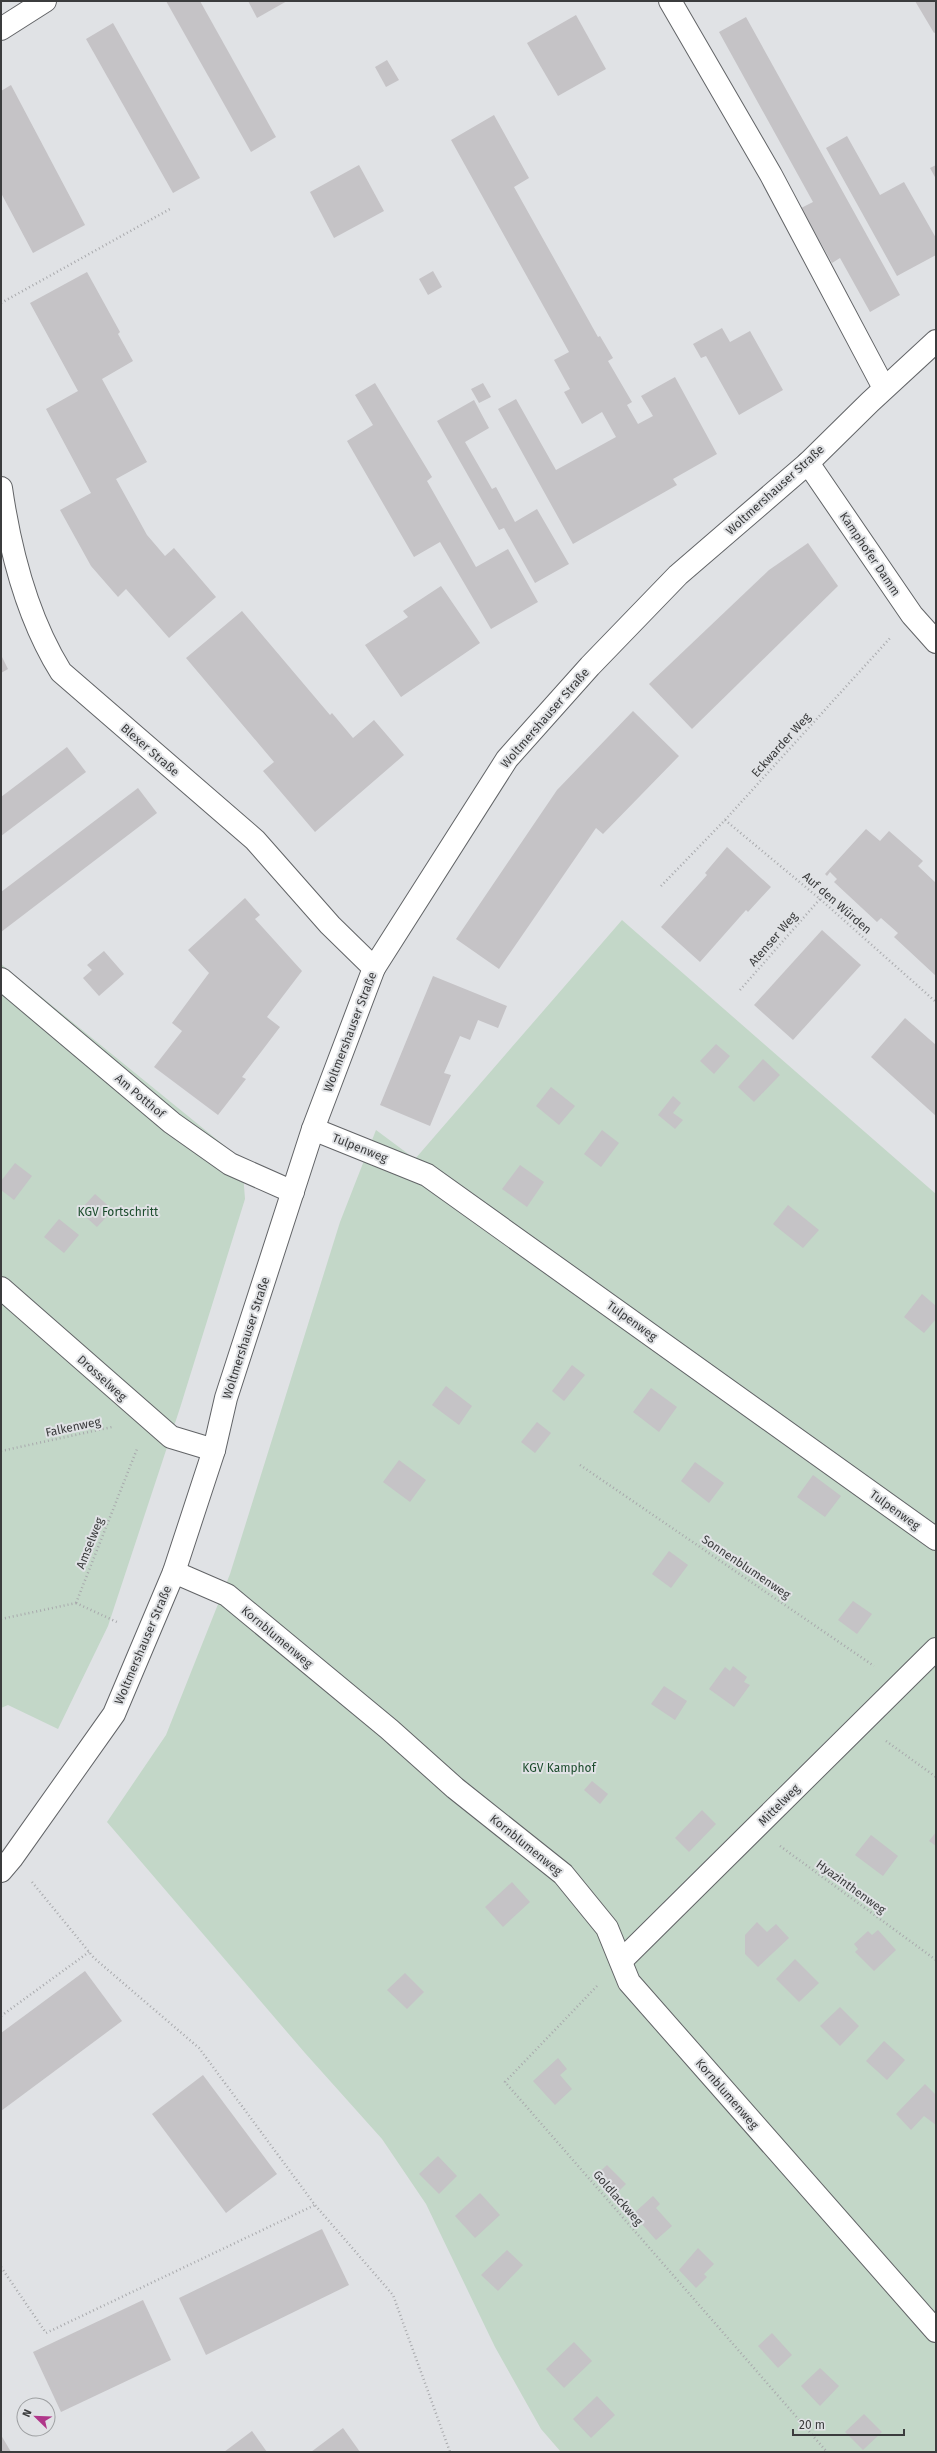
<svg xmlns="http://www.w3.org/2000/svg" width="937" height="2453" viewBox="0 0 937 2453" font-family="'Fira Sans',sans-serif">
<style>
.green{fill:#c3d7c8}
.building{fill:#c5c3c6}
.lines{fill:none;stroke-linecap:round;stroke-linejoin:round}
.minor-casing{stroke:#626467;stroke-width:24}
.path{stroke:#a8a9ac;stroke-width:2.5;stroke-dasharray:1 3;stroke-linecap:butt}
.minor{stroke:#fff;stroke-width:22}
.labels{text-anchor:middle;stroke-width:4;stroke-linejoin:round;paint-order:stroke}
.street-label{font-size:12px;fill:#3b3c3d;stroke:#e0e2e5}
.park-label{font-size:12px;fill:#1c4c2d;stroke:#e0e2e5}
</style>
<rect width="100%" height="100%" fill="#e0e2e5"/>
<g class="green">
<polygon points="622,920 936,1194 936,2452 561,2452 541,2429 495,2347 426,2204 382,2139 305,2053 107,1822 166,1735 230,1574 340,1222 376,1130 415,1159"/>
<polygon points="1,964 242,1160 245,1199 180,1408 108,1626 58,1729 8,1705 1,1708"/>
</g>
<g class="building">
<polygon points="166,1 200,1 276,137 251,152"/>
<polygon points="248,1 287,1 257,18"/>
<polygon points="915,1 936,1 936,32 934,33"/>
<polygon points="576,15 606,69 558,96 527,43"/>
<polygon points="746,17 900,295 870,312 840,258 832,263 801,208 813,202 719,32"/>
<polygon points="113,23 200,178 173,193 86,39"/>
<polygon points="387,60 399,80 386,87 375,67"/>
<polygon points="11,85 85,225 33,253 1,193 1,91"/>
<polygon points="494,115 529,178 514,187 598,337 600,336 613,358 608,361 632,402 627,405 638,424 653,416 641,396 675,377 717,454 673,479 677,485 573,544 498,409 516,399 556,470 616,437 602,412 582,424 564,392 570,389 554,360 569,352 451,140"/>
<polygon points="847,136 880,195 904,182 936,238 936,255 897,276 826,148"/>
<polygon points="359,165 384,211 334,238 310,192"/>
<polygon points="936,165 936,179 930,168"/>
<polygon points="433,271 442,287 428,295 419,279"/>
<polygon points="87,272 120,332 118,334 133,361 102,379 147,462 116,479 147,535 165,556 174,548 216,597 169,638 126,589 118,597 91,566 60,510 91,493 46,409 78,391 30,303"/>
<polygon points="722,328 730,342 750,331 783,390 739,415 706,356 701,358 693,344"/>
<polygon points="375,383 432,477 427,481 476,567 508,549 538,602 491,629 440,542 414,557 347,441 373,425 355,395"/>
<polygon points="483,383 491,397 479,403 471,389"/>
<polygon points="474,400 489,428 465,442 492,489 496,487 515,522 537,509 569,564 535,583 504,528 499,530 437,421"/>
<polygon points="808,543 838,586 692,729 649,684 769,570"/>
<polygon points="441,586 480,643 401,697 365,645 408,617 403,611"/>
<polygon points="242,611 330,715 332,713 353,738 374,720 404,755 315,832 263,771 274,762 186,658"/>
<polygon points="1,655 8,669 1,673"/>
<polygon points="633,711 679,756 603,834 596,828 499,969 456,939 557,790"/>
<polygon points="67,747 86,772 1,836 1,797"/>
<polygon points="138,788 157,813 1,932 1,892"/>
<polygon points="866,829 880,841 889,831 923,861 918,866 936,883 936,976 894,937 898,933 881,918 877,922 834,882 837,879 830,872 827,876 825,874"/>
<polygon points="727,847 771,887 748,912 746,910 700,962 661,927 707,875 705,873"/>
<polygon points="245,898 260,915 255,919 302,971 267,1017 280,1027 242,1077 246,1079 218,1115 154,1067 182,1031 172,1023 209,973 188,950"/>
<polygon points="822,930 861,965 793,1040 754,1005"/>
<polygon points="104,951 124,974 99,996 83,978 92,970 87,965"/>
<polygon points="433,976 507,1006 498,1028 478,1020 470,1040 460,1036 444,1073 451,1075 430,1126 380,1105"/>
<polygon points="905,1018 936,1045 936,1116 871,1057"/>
<polygon points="716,1044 730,1056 714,1074 700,1061"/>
<polygon points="763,1059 780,1075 754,1102 738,1087"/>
<polygon points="551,1087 575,1106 559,1125 536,1106"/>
<polygon points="673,1096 681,1103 673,1113 683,1120 675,1129 658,1115"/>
<polygon points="602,1130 619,1143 601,1167 584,1154"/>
<polygon points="15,1163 32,1176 14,1200 1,1190 1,1181"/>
<polygon points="520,1165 544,1182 527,1207 502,1189"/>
<polygon points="95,1194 113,1210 97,1227 79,1211"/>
<polygon points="788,1205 819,1230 803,1248 773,1224"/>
<polygon points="59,1219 79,1235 64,1253 44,1237"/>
<polygon points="922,1294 936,1306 936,1319 924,1333 904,1317"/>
<polygon points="572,1365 585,1375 564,1401 552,1391"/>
<polygon points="446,1386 472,1406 459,1425 432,1405"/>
<polygon points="651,1388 677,1407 659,1432 633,1412"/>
<polygon points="537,1422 551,1433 535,1453 521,1442"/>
<polygon points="399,1460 426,1480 410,1502 383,1482"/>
<polygon points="695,1462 724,1483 709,1503 681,1481"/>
<polygon points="813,1475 841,1496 825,1517 797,1497"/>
<polygon points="669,1551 688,1565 671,1588 652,1574"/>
<polygon points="853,1601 872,1614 857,1634 838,1620"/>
<polygon points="733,1666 747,1677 744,1682 750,1685 734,1707 709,1689 725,1667 730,1671"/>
<polygon points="664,1686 687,1701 675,1720 651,1704"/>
<polygon points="592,1781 608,1794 600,1804 584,1790"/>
<polygon points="702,1810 716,1824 689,1852 675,1838"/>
<polygon points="936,1832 936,1846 929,1841"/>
<polygon points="871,1835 898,1856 883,1876 855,1855"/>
<polygon points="512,1882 530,1902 503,1927 485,1907"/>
<polygon points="757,1922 767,1932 776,1924 789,1938 758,1967 745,1954 745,1935"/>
<polygon points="878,1930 896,1950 874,1971 855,1952 858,1949 854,1944 868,1931 872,1935"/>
<polygon points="795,1959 819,1983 799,2002 776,1979"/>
<polygon points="85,1971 122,2021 1,2111 1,2033"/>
<polygon points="405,1973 424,1992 407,2009 387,1990"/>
<polygon points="840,2007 859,2026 840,2046 820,2026"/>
<polygon points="884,2041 905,2060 887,2080 866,2061"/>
<polygon points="558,2058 567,2069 560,2075 572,2089 555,2105 533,2081"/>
<polygon points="203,2075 277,2174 226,2213 152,2114"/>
<polygon points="925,2084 936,2095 936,2125 924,2116 911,2130 896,2114"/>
<polygon points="438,2156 457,2176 439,2194 419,2174"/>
<polygon points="607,2165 626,2184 614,2196 595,2176"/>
<polygon points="480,2193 500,2215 475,2238 455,2216"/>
<polygon points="653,2196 660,2204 656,2208 672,2226 656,2240 633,2214"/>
<polygon points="322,2229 349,2285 206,2355 179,2298"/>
<polygon points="698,2248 714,2264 704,2274 707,2277 696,2288 679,2270"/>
<polygon points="507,2250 523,2265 498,2291 481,2275"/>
<polygon points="143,2300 171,2360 61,2412 33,2352"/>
<polygon points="772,2333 792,2355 778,2368 758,2346"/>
<polygon points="574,2342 592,2361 564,2388 546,2369"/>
<polygon points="820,2368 839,2386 820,2406 801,2386"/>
<polygon points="597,2396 615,2415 591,2438 573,2419"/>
<polygon points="864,2414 882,2432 863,2450 845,2432"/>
<polygon points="343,2428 360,2452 311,2452"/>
<polygon points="252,2431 267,2452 224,2452"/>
<polygon points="1,2435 11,2452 1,2452"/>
</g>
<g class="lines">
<g class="minor-casing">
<g id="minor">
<polyline points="670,1 771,175 884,388"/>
<polyline points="1,29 45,1"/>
<polyline points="808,463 912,615 936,642"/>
<path d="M1,488C10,550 28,619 61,672L255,840L330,925L374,968"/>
<polyline points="1,979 172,1123 230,1164 293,1192"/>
<polyline points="313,1129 427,1175 936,1539"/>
<polyline points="1,1288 171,1437 214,1450"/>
<polyline points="174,1572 227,1595 389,1729 455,1788 563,1874 607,1928 629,1982 936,2331"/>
<polyline points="1,1871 12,1858 114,1714 174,1572 214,1450 226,1398 313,1129 374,968 507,759 590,666 678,575 808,463 870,402 936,341"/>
<polyline points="621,1961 936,1649"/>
</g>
</g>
<g class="path">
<polyline points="1,303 170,209"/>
<polyline points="725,820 820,899 936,1002"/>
<polyline points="661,886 725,820 891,637"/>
<polyline points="740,990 820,899"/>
<polyline points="1,1451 112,1427"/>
<polyline points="580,1465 874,1666"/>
<polyline points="76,1603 137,1449"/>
<polyline points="76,1603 119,1623"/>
<polyline points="1,1619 76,1603"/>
<polyline points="886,1741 936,1777"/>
<polyline points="780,1846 936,1960"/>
<polyline points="32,1882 94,1958 199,2048 315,2205 393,2295 450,2452"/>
<polyline points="597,1986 505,2082 827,2452"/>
<polyline points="1,2016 89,1952"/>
<polyline points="1,2267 46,2333 315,2205"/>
</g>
<use href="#minor" class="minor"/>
</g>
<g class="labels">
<g class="street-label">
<text transform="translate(775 490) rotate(-42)" y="4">Woltmershauser Straße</text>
<text transform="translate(870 554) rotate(56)" y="4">Kamphofer Damm</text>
<text transform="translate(545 718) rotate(-49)" y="4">Woltmershauser Straße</text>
<text transform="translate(781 745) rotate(-48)" y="4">Eckwarder Weg</text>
<text transform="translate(150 750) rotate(41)" y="4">Blexer Straße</text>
<text transform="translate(837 903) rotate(41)" y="4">Auf den Würden</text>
<text transform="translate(773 939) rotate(-49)" y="4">Atenser Weg</text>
<text transform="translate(350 1032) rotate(-69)" y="4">Woltmershauser Straße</text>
<text transform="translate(140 1096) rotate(40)" y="4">Am Potthof</text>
<text transform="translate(360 1148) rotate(22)" y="4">Tulpenweg</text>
<text transform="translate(632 1321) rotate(36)" y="4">Tulpenweg</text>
<text transform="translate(246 1338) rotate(-72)" y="4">Woltmershauser Straße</text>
<text transform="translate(102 1378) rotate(42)" y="4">Drosselweg</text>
<text transform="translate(73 1427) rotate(-12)" y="4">Falkenweg</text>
<text transform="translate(895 1510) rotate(36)" y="4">Tulpenweg</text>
<text transform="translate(90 1543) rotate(-68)" y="4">Amselweg</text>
<text transform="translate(746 1567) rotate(34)" y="4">Sonnenblumenweg</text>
<text transform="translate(277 1637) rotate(40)" y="4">Kornblumenweg</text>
<text transform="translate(143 1645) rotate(-67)" y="4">Woltmershauser Straße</text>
<text transform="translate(779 1805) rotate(-45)" y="4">Mittelweg</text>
<text transform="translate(526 1845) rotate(39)" y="4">Kornblumenweg</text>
<text transform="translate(851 1887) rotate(36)" y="4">Hyazinthenweg</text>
<text transform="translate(727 2094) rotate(49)" y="4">Kornblumenweg</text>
<text transform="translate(618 2198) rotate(49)" y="4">Goldlackweg</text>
</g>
<g class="park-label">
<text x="118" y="1216">KGV Fortschritt</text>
<text x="559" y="1772">KGV Kamphof</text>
</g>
</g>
<rect width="937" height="2453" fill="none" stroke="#3b3c3d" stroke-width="4"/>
<g transform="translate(36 2417) rotate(293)"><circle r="19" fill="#e0e2e5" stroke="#9ea0a2"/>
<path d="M0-3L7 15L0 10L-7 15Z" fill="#b0378a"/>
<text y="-6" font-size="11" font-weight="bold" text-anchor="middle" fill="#3b3c3d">N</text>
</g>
<path d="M793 2429v6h111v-6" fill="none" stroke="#3b3c3d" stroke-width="2"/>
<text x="799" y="2429" font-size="12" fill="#3b3c3d" stroke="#e0e2e5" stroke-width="3" paint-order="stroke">20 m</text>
</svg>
